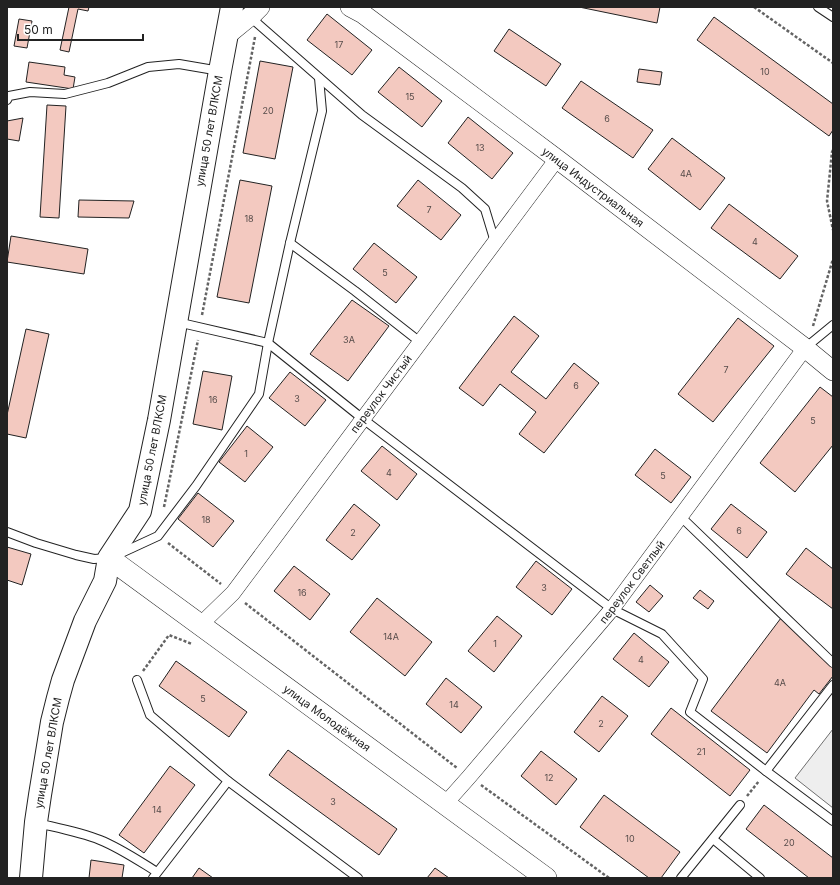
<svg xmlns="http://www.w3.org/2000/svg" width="840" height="885" viewBox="0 0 840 885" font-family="Inter,sans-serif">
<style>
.green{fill:#eee;stroke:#6f6f6f}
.building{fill:#f3c9c0;stroke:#222}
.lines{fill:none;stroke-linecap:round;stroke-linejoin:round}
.service-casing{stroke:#222;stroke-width:10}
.minor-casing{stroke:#222;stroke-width:16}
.tertiary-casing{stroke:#222;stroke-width:20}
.secondary-casing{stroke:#222;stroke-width:22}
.primary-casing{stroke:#222;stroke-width:24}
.path{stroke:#646464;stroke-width:2.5;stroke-dasharray:3 2;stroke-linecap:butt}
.service{stroke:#fff;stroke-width:8}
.minor{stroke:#fff;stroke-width:15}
.tertiary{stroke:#fff;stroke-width:19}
.secondary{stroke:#fff;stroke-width:21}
.primary{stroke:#fff;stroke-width:22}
.labels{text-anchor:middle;stroke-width:3;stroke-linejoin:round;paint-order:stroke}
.number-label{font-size:9px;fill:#564c4a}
.street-label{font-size:11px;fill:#222;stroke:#fff}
</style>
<rect width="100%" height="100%" fill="#fff"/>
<polygon class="green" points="833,729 833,808 795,778"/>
<g class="building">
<polygon points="69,7 89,7 88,11 78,9 69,52 60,50"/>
<polygon points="579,7 660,7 657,23"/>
<polygon points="327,14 372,50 352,75 307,40"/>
<polygon points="714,17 833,104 833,130 829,136 697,40"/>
<polygon points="19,19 32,21 27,48 14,46"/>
<polygon points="509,29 561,64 546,86 494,51"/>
<polygon points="260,61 293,67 275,159 243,153"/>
<polygon points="29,62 65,67 64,75 75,77 73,89 26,82"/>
<polygon points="399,67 442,101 422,127 378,92"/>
<polygon points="639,69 662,72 660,85 637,82"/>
<polygon points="581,81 653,130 633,158 562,108"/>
<polygon points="47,105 66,106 59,218 40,217"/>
<polygon points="468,117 513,153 492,179 448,143"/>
<polygon points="23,118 19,141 7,139 7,121"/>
<polygon points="672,138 725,178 700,210 648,169"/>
<polygon points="240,180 272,186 249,303 217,297"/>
<polygon points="418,180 461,215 441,240 397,206"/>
<polygon points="79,200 134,201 129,218 78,217"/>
<polygon points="729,204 798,256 780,279 711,228"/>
<polygon points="11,236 88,249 84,274 7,262"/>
<polygon points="374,243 417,277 396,303 353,269"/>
<polygon points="352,300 389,326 348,381 310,354"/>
<polygon points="514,316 539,336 511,372 546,399 574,363 599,383 544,453 519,434 536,412 500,384 483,406 459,388"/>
<polygon points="738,318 774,346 713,422 678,394"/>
<polygon points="26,329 49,334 26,438 7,434 7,415"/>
<polygon points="203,371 232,376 222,430 193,424"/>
<polygon points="290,372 326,400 305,426 269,398"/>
<polygon points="820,387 833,397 833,445 795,492 760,463"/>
<polygon points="247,426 273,447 245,482 219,462"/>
<polygon points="382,446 417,474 397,500 361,471"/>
<polygon points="655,449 691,477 671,503 635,475"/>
<polygon points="198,493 234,521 213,547 178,519"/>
<polygon points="354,504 380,525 352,560 326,540"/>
<polygon points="731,504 767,532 747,558 711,529"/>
<polygon points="7,547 31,554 22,585 7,580"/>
<polygon points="806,548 833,569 833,609 786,574"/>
<polygon points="536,561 572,589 552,615 516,587"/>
<polygon points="294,566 330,594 310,620 274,591"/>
<polygon points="650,585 663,596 649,612 636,602"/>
<polygon points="700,590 714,601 708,609 693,598"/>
<polygon points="377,598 432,642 405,676 350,632"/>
<polygon points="497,616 522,636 494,672 468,651"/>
<polygon points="781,618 814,643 811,648 833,665 833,676 819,694 814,690 767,753 711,711"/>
<polygon points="634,633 669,662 649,687 613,659"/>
<polygon points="176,661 247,712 229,737 159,686"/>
<polygon points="446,678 482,707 461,733 426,704"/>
<polygon points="602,696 628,716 599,752 574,732"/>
<polygon points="671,708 750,770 730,796 651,734"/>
<polygon points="288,750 397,829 379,855 269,775"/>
<polygon points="541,751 577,779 556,805 521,776"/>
<polygon points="170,766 195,785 144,853 119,835"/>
<polygon points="604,795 680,852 661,878 649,878 580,827"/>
<polygon points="764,805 833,858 833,878 809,878 746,829"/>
<polygon points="91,860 124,865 122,878 89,878"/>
<polygon points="199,868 213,878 192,878"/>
<polygon points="435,868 449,878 427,878"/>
</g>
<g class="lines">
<g class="service-casing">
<g id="service">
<polyline points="818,7 833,17"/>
<polyline points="254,13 257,23 362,115 462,188 485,209 495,242"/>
<polyline points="7,100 9,96 30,92 65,94 108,83 148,67 179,64 220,71"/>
<polyline points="290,243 355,291 420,342"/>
<polyline points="177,322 268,343 363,419 612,609 662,634 703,679 690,712 766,771 833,821"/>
<polyline points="805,348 833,325"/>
<polyline points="681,517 833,663"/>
<polyline points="7,532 36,543 76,555 94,559 108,558"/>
<polyline points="119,554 158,536 196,486 259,394 268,343 290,243 322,111 319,78"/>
<polyline points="137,680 150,715 228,781"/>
<polyline points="766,771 833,685"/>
<path d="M37,823C58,828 80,832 100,840C120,848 139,861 157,872"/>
<polyline points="713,839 760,878"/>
<polyline points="153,878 228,781 358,878"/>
<polyline points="681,878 740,805"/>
</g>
</g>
<g class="minor-casing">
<g id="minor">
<polyline points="200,625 233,593 557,159"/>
<polyline points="445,804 469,777 612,609 805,348"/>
</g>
</g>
<g class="tertiary-casing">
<g id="tertiary">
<polyline points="350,7 363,14 557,159 805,348 833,371"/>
<polyline points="226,36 254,13 260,7"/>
</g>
</g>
<g class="secondary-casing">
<polyline id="secondary" points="109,558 546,878"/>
</g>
<g class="primary-casing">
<polyline id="primary" points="31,878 36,822 40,795 52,722 58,698 63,680 85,621 105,581 109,558 140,511 159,420 220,71 232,7"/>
</g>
<g class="path">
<polyline points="754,7 833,63"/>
<polyline points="833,150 832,152 827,201 833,230"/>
<polyline points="202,315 255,37"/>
<polyline points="813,326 833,259"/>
<polyline points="164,507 198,340"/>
<polyline points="168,543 221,584"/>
<polyline points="245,603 457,768"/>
<polyline points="143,671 169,635 192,644"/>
<polyline points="481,785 609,878"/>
<polyline points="747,796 759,781"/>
</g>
<use href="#service" class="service"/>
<use href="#minor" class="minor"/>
<use href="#tertiary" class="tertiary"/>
<use href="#secondary" class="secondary"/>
<use href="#primary" class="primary"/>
</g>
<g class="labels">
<g class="number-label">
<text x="339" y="48">17</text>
<text x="765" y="75">10</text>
<text x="410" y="100">15</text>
<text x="268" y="114">20</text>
<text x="607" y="122">6</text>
<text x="480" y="151">13</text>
<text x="686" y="177">4А</text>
<text x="429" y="213">7</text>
<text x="249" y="222">18</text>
<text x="755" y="245">4</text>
<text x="385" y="276">5</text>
<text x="349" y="343">3А</text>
<text x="726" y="373">7</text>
<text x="576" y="389">6</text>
<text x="297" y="402">3</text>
<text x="213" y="403">16</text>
<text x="813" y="424">5</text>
<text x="246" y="457">1</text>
<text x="389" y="476">4</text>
<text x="663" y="479">5</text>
<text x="206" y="523">18</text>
<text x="739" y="534">6</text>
<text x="353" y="536">2</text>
<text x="544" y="591">3</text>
<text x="302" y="596">16</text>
<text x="391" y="640">14А</text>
<text x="495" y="647">1</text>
<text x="641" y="663">4</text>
<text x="780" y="686">4А</text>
<text x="203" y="702">5</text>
<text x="454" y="708">14</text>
<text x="601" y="727">2</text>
<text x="701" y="755">21</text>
<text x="549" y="781">12</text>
<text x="333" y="805">3</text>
<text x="157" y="813">14</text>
<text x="630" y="842">10</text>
<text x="789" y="846">20</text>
</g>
<g class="street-label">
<text transform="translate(209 131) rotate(-80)" y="4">улица 50 лет ВЛКСМ</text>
<text transform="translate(593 187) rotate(37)" y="4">улица Индустриальная</text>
<text transform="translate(381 394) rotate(-53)" y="4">переулок Чистый</text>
<text transform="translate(152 450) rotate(-79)" y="4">улица 50 лет ВЛКСМ</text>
<text transform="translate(632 582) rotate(-53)" y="4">переулок Светлый</text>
<text transform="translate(327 718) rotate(36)" y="4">улица Молодёжная</text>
<text transform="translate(48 753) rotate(-80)" y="4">улица 50 лет ВЛКСМ</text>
</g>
</g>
<rect width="840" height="885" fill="none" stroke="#222222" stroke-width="16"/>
<path d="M18 34v6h125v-6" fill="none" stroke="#222222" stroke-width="2"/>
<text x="24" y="34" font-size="12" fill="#222222" stroke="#ffffff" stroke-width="3" paint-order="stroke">50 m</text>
</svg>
